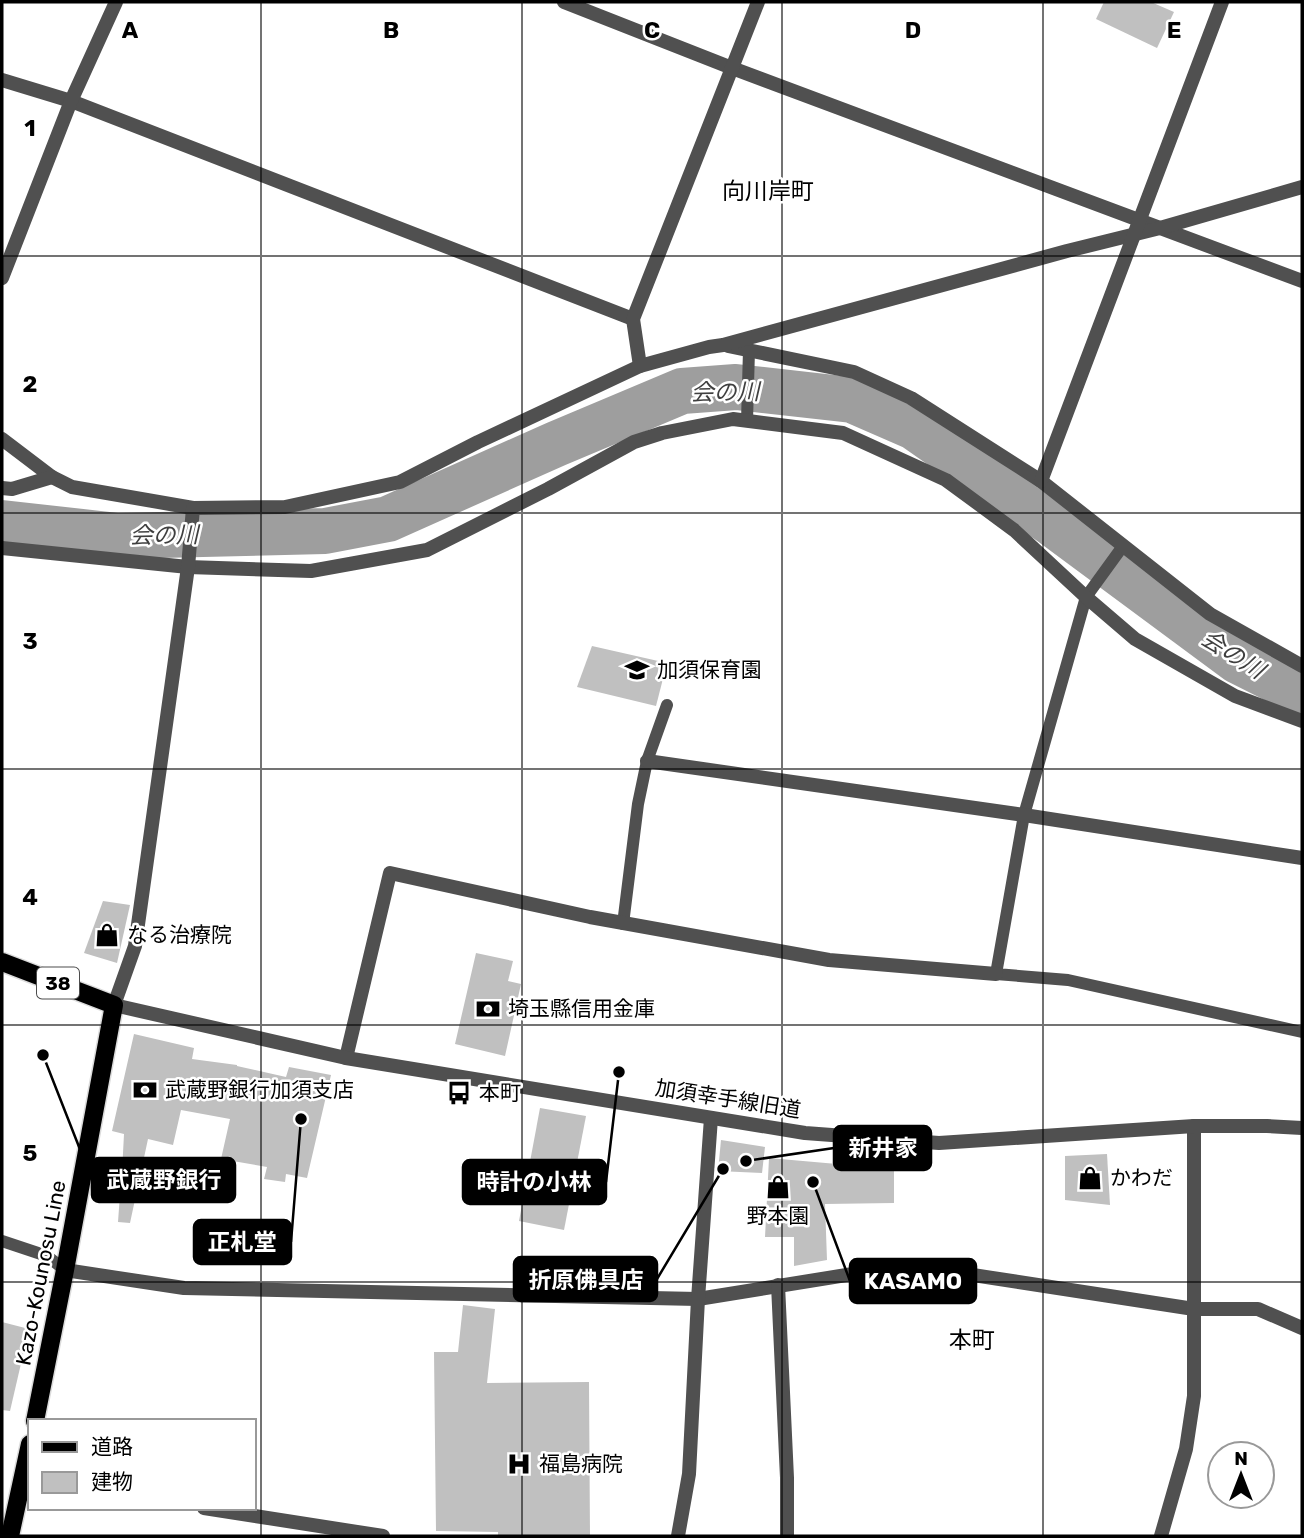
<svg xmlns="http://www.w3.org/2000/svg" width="1304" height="1538" viewBox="0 0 1304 1538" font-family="Rubik,'Noto Sans JP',sans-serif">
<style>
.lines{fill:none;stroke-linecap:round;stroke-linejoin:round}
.river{stroke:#9e9e9e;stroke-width:46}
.building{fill:#c0c0c0}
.primary-casing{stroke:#dbdbdb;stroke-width:21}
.service{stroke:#505050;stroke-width:12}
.minor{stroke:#505050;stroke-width:14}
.tertiary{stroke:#505050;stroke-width:14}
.primary{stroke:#000;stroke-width:18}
.grid{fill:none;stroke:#000;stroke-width:2;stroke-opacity:0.55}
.labels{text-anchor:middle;stroke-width:5;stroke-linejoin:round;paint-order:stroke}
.shield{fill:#fff;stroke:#4c4c4c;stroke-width:2}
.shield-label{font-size:19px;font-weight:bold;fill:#000}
.poi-label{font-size:21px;fill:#000;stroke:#fff;text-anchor:start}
.street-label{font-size:21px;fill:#000;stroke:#fff}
.neighbourhood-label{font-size:23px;fill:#000;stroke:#fff}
.water-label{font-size:23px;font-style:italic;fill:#3f3f3f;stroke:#fff}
.grid-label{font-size:23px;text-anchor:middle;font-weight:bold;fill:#000;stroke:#fff;stroke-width:5;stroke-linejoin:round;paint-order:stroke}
.leader{fill:none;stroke:#000;stroke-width:2.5}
.callout-dot{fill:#000;stroke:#fff;stroke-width:2.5}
.callout{fill:#000;stroke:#000;stroke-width:2.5}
.callout-label{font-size:23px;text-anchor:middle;font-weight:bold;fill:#fff}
</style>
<rect width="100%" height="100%" fill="#fff"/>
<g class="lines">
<polyline class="river" points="2,523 118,536 325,531 388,519 556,444 682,391 736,387 852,400 914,427 1053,524 1238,661 1302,693"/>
</g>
<g class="building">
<polygon points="1104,2 1151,2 1174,12 1157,48 1096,19"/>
<polygon points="592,646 667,663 656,706 577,687"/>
<polygon points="103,901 130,905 117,963 84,953"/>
<polygon points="476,953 513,961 508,981 521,984 505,1056 455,1044"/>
<polygon points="134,1034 194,1048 192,1059 237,1065 237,1066 286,1077 289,1067 331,1075 307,1178 286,1174 285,1182 264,1179 267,1167 221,1159 230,1119 181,1110 173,1145 148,1139 130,1223 118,1222 120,1194 111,1192 116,1172 122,1172 124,1134 112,1131"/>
<polygon points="540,1108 586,1116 564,1230 519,1221"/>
<polygon points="721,1140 765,1147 762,1173 718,1171"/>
<polygon points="1107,1154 1110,1205 1065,1200 1065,1156"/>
<polygon points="769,1158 871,1167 871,1160 894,1160 894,1203 825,1204 827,1260 794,1266 794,1237 765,1237"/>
<polygon points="463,1305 495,1309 487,1383 589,1382 590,1536 498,1536 498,1532 436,1531 434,1352 458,1352"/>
<polygon points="2,1322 29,1329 10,1411 2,1410"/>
</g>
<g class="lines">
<g class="primary-casing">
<g id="primary">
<polyline points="2,962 114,1005 65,1270 35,1421"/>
<polyline points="10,1536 30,1444"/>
</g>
</g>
<g class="service">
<polyline points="747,421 749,350"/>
<polyline points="1123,546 1086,597 1024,815 996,974 1068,980 1302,1032"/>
<polyline points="623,924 638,804 647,761 667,705"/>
<polyline points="2,1241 47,1256 65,1270"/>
</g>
<g class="minor">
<polyline points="564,2 732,68 1302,281"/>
<polyline points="2,80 71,101 633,319"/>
<polyline points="2,278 71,101 116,2"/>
<polyline points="728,346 854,372 911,398 1041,481 1210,614 1302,666"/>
<polyline points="640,366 633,319 758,2"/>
<polyline points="2,439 52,477 72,487 193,508 285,507 400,482 478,442 640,366 709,347 723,345 1067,251 1160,228 1302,187"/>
<polyline points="1041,481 1222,2"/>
<polyline points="2,488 12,489 52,477"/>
<polyline points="2,548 188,567 311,571 427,550 548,489 634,442 662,433 733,419 843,433 946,480 1014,530 1086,597 1135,639 1235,696 1302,721"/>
<polyline points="647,761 1024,815 1302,858"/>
<polyline points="114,1005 135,946 188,567 193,508"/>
<polyline points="346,1058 390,873 590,917 829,960 996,974"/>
<polyline points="65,1270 184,1288 698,1299 908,1265 1194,1309 1258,1309 1302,1328"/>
<polyline points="778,1285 787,1478 787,1536"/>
<polyline points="204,1508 383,1536"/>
<polyline points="678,1536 689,1474 698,1299 711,1118"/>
<polyline points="1161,1536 1186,1449 1194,1396 1194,1126"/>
</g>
<polyline class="tertiary" points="114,1005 346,1058 805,1133 939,1143 1194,1126 1267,1126 1302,1128"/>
<use href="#primary" class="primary"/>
</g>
<path class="grid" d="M261,2V1536M522,2V1536M782,2V1536M1043,2V1536M2,256H1302M2,513H1302M2,769H1302M2,1025H1302M2,1282H1302"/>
<defs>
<g id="school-bare" transform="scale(1.89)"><path d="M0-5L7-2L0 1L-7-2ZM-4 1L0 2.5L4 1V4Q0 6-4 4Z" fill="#000" stroke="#fff" stroke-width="2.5" paint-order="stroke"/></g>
<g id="shop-bare" transform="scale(1.89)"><path d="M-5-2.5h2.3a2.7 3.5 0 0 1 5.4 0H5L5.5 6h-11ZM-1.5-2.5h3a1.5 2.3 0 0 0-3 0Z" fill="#000" stroke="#fff" stroke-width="2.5" paint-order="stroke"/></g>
<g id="bank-bare" transform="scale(1.89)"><path d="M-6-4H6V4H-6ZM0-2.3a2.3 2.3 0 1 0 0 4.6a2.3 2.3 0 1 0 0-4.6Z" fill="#000" stroke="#fff" stroke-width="2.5" paint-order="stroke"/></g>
<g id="bus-bare" transform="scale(1.89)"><path d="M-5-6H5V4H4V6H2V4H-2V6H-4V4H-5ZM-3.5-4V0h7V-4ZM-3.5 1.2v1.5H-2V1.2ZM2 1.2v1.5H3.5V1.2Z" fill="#000" stroke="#fff" stroke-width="2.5" paint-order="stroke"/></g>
<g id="hospital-bare" transform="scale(1.89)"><path d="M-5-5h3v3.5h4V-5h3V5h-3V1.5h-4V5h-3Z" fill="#000" stroke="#fff" stroke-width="2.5" paint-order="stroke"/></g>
</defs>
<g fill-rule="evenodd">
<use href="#school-bare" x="637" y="670"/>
<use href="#shop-bare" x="107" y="935"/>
<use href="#bank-bare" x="488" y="1009"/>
<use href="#bank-bare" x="145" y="1090"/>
<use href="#bus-bare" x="459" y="1093"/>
<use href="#shop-bare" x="1090" y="1178"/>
<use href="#shop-bare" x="778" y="1187"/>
<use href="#hospital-bare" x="519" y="1464"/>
</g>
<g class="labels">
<rect class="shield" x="37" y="967.5" width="42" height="31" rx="5"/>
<g class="shield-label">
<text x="58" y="990">38</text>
</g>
<g class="poi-label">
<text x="657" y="677">加須保育園</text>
<text x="127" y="942">なる治療院</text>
<text x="508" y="1016">埼玉縣信用金庫</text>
<text x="165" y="1097">武蔵野銀行加須支店</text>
<text x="479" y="1100">本町</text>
<text x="1110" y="1185">かわだ</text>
<text x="778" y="1223" text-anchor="middle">野本園</text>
<text x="539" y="1471">福島病院</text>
</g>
<g class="street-label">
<text transform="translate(728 1099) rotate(9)" y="7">加須幸手線旧道</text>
<text transform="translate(41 1273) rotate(-79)" y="7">Kazo-Kounosu Line</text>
</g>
<g class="neighbourhood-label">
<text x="768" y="199">向川岸町</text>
<text x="972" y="1348">本町</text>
</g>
<g class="water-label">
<text transform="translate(725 392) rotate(-1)" y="8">会の川</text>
<text transform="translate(164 535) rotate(-1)" y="8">会の川</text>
<text transform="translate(1233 654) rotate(32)" y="8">会の川</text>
</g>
</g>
<g class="grid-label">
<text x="130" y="38">A</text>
<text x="391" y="38">B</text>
<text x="652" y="38">C</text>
<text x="913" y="38">D</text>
<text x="1174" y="38">E</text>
<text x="30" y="136">1</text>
<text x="30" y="392">2</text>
<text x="30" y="649">3</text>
<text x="30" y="905">4</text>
<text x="30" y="1161">5</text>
</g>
<path class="leader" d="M746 1161L834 1148M43 1055L92 1180M619 1072L606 1182M301 1119L291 1242M723 1169L657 1279M813 1182L850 1281"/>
<g class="callout-dot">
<circle cx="746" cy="1161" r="7"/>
<circle cx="43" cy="1055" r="7"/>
<circle cx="619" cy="1072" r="7"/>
<circle cx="301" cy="1119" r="7"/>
<circle cx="723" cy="1169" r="7"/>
<circle cx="813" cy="1182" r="7"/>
</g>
<g class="callout">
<rect x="834" y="1126" width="97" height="44" rx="7"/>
<rect x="92" y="1158" width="143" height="44" rx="7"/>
<rect x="463" y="1160" width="143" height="44" rx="7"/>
<rect x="194" y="1220" width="97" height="44" rx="7"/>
<rect x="514" y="1257" width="143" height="44" rx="7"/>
<rect x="850" y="1259" width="126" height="44" rx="7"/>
</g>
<g class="callout-label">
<text x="883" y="1156">新井家</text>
<text x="164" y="1188">武蔵野銀行</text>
<text x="534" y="1190">時計の小林</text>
<text x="242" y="1250">正札堂</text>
<text x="586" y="1288">折原佛具店</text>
<text x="913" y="1289">KASAMO</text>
</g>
<rect width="1304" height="1538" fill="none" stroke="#000000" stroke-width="7"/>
<rect x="28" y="1419" width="228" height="91" fill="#ffffff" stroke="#999999" stroke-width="2"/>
<rect x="42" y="1442" width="35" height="10" fill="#000000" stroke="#999999" stroke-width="2"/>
<text x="91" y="1454" font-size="21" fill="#000000">道路</text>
<rect x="42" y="1472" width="35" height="21" fill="#c0c0c0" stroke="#999999" stroke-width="2"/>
<text x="91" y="1489" font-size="21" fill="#000000">建物</text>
<g transform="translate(1241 1475)"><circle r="33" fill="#ffffff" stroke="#999999" stroke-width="2"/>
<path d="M0-5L12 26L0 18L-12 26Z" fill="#000000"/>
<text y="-10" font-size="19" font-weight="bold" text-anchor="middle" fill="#000000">N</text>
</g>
</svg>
